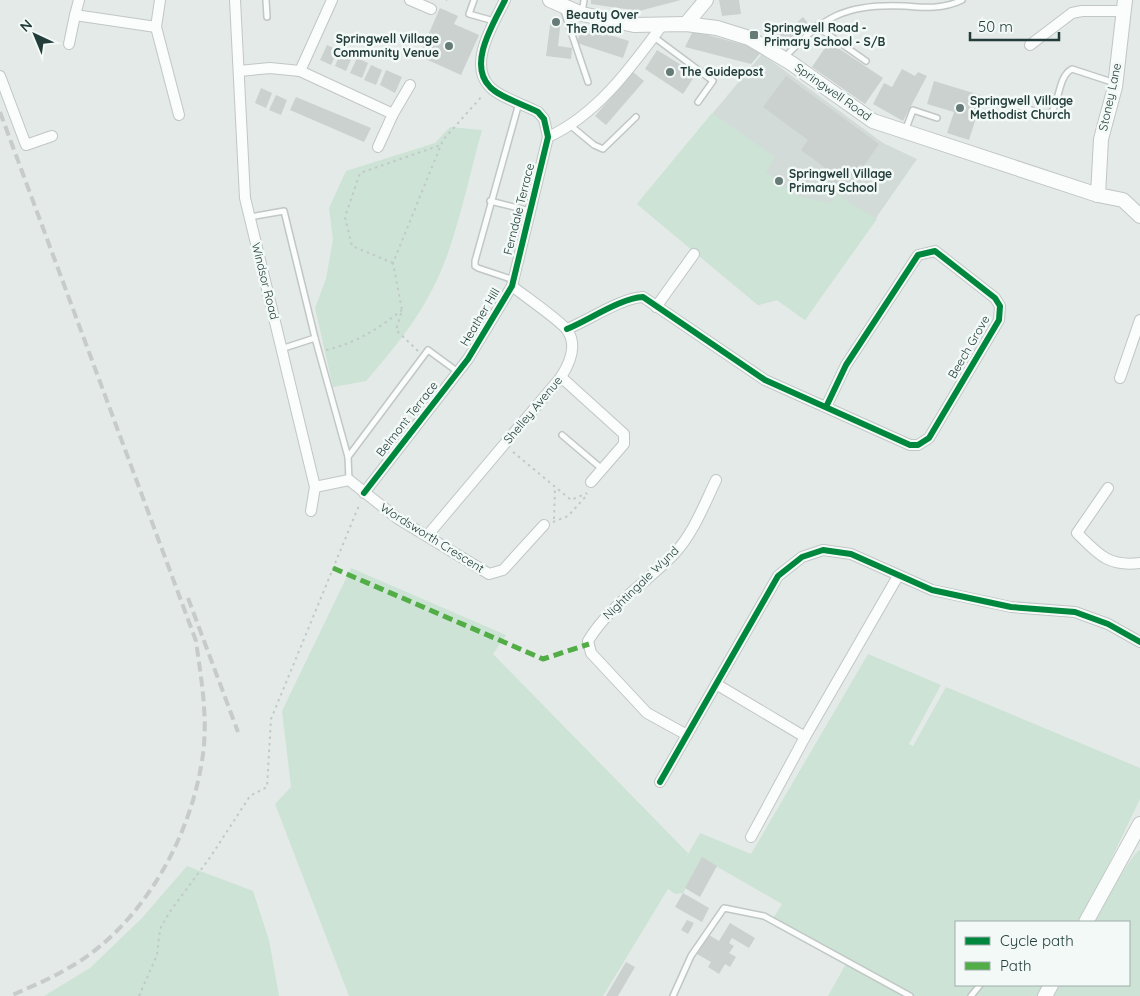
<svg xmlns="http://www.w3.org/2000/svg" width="1140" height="996" viewBox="0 0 1140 996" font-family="Quicksand,sans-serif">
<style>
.built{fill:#d2dbd8}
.green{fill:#cde3d6}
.building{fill:#cbd1cf}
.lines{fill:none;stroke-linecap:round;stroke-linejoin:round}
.lane-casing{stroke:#c1c7c5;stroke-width:8}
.street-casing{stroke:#c1c7c5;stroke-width:12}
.secondary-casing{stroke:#c0c7c5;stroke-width:16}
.path{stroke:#c1cac8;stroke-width:2;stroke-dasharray:2.5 4;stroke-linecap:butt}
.lane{stroke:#fbfcfc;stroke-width:5}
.street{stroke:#fbfcfc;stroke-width:10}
.secondary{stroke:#fbfcfc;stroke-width:14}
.rail{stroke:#c7cbca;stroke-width:4;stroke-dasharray:10 5;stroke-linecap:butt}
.quiet{stroke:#53ad46;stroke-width:5;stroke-dasharray:10 5;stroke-linecap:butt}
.cycleway-casing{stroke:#f2f9f6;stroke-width:9}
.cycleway{stroke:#00873e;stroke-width:6}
.poi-dot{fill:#667a77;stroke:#f2f9f6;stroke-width:2}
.labels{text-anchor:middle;stroke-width:5;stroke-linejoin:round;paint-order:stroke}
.poi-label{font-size:12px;font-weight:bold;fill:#223d3a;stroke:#f2f9f6;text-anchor:start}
.street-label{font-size:12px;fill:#223d3a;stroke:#f2f9f6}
</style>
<rect width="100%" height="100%" fill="#e4eae8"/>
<polygon class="built" points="762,54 883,143 917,159 805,320 777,300 758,305 637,204"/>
<g class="green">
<polygon points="712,113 775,157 766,172 799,197 831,203 837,195 877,219 805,320 777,300 758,305 637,204"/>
<path d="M450,127L482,130C468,179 456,244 433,288C416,322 391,352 366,381L333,387L315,308L326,279L333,239L329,208L346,171L435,143Z"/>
<polygon points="351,568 506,635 493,654 688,853 687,856 700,833 751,854 868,654 941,685 909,744 913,746 946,687 1140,768 1140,799 1081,922 956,922 956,985 1051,985 1045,996 828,996 847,962 772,920 782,904 702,858 683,893 675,894 668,889 603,996 349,996 275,804 291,787 282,711"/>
<path d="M1140,850V996H1054L1060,985H1129V922H1095C1102,910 1131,853 1140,850Z"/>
<polygon points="187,866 253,891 269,940 279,996 44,996 90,968 142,918"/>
</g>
<g class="building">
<polygon points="591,0 681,0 639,11 591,4"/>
<polygon points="719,0 739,0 741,14 722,16"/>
<polygon points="440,8 458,16 454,24 479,35 461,75 419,56"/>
<polygon points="803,17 810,26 785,48 773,33 787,22 792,27"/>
<polygon points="551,18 561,19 558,46 572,48 571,59 546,56"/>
<polygon points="582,26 629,41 623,58 577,43"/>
<polygon points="693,31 763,50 751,64 685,47"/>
<polygon points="829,42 883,78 865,104 812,67"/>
<polygon points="327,45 338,50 331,65 320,60"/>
<polygon points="657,50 696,74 683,94 645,69"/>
<polygon points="341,51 352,57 346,71 335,66"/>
<polygon points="357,58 368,63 362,78 350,73"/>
<polygon points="371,65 382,70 376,85 364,80"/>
<polygon points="902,69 915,76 918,72 927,76 903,121 873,104 884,83 892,87"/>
<polygon points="386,70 402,77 395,93 380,85"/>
<polygon points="633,72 644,81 606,125 595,116"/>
<polygon points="786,76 879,144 863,167 860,164 840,191 818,176 824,167 801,150 808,140 763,107"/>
<polygon points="934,81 983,96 969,140 947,133 954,112 927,104"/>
<polygon points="261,88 272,93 266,108 255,103"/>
<polygon points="276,95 287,100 281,115 269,110"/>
<polygon points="296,97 371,128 364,142 290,110"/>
<polygon points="702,857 717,866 700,897 685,888"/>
<polygon points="683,893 709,908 702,922 675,907"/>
<polygon points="687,920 694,923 688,934 681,930"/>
<polygon points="730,923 755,938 749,948 732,938 729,943 734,946 729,953 736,957 730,967 725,964 719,974 708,967 711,962 697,954 709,935 719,941"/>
<polygon points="626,962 635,967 618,996 606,996"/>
</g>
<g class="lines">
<g class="lane-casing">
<g id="lane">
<polyline points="266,0 267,17"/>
<polyline points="474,0 469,14 494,21"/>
<polyline points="563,8 588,82"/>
<polyline points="582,13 584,0"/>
<polyline points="816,26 866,61"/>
<polyline points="654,37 713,81 698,102"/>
<path d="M784,58C824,16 846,3 905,6C924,8 944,9 962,0"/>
<path d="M1012,104L1044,114L1051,113C1060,101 1058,76 1072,69L1115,83"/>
<polyline points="571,126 594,145 603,149 636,117"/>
<polyline points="905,131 913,110 937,118"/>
<polyline points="490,201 530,211"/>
<polyline points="250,217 284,211 315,338"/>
<polyline points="514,280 478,268 475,266 475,261 519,103"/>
<polyline points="281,349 315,338 348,457"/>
<polyline points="562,435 602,469"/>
<polyline points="349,480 348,457 428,350 458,372"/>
<polyline points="673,996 691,956 724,908 764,916 910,996"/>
<polyline points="971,996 980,985"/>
</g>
</g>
<g class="street-casing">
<g id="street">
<polyline points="79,0 75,15 156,27"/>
<polyline points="160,0 156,27 179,115"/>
<polyline points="235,0 245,198 315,487 311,511"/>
<polyline points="410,0 431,9"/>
<polyline points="69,44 75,15"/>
<polyline points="1030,45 1072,13 1082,11 1125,11"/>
<polyline points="239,71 270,68 300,71 393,114 410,85"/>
<polyline points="300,71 332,0"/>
<polyline points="0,76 26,145 52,136"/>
<path d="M548,137C597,115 632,66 663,24"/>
<polyline points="378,147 393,114"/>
<polyline points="656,307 694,254"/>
<path d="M567,329C589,320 621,298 643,297L765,380L910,445H918L929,438L999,320L1000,306L995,298L935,251L918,255L846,365L826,407"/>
<polyline points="561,377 624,434 624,444 591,482"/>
<polyline points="1120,378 1140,320"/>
<polyline points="315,487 349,480 397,518 489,574 503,570 544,525"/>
<path d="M1108,488L1077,533C1098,554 1108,567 1140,563"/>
<path d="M364,493L468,359L512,286L548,137L544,119L538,112C525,105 499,97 490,87C467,64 494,23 505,0"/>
<path d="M427,536L561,377C570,363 578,345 567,330C561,321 523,295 512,286"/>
<polyline points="716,684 805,737 751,837"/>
<path d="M687,735L647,713L591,653L588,641C609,606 646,583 674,554C693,534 704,505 716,480"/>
<polyline points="805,737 898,576"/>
<polyline points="660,782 778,576 802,557 823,550 851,554 932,590 1011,607 1075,612 1108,624 1140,642"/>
</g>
</g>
<g class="secondary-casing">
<g id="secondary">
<polyline points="550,0 582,14 634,25 686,24 717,28 749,38 791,63 873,121 1098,195 1123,200 1140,216"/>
<polyline points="686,24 706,0"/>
<polyline points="1098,195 1101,139 1115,87 1125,0"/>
<polyline points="1086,922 1140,824"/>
<polyline points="1045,996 1051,985"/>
</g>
</g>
<g class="path">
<polyline points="446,0 447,0"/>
<polyline points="393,263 352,246 345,217 360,173 441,145"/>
<path d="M326,350C356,343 378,329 402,310"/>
<polyline points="418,351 396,330 402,310 393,263 443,140 483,95"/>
<polyline points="513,452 571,500 587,493"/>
<polyline points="554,519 555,487"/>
<polyline points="553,522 568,516 588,494"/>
<polyline points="139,996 157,955 160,929 169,913 211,856 250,796 267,787 271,719 360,503"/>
</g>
<use href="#lane" class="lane"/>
<use href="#street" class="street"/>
<use href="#secondary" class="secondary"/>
<g class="rail">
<path d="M0,112L196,641C201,678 208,716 203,754C192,837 141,929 65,970C48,980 28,988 10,996"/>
<polyline points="188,598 238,732"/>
</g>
<polyline class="quiet" points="333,568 543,659 589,644"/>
<g class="cycleway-casing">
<g id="cycleway">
<path d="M567,329C589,320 621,298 643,297L765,380L910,445H918L929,438L999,320L1000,306L995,298L935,251L918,255L846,365L826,407"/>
<path d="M364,493L468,359L512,286L548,137L544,119L538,112C525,105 499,97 490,87C467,64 494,23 505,0"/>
<polyline points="660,782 778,576 802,557 823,550 851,554 932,590 1011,607 1075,612 1108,624 1140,642"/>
</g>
</g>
<use href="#cycleway" class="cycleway"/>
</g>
<g class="poi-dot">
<circle cx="556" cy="22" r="5"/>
<rect x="749" y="30" width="10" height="10" rx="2.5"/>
<circle cx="449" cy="46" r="5"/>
<circle cx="670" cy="72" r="5"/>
<circle cx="960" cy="108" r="5"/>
<circle cx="779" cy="181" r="5"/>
</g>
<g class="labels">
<g class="poi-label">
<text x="566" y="19">Beauty Over<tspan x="566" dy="14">The Road</tspan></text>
<text x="764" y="32">Springwell Road -<tspan x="764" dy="14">Primary School - S/B</tspan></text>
<text x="439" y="43" text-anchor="end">Springwell Village<tspan x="439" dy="14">Community Venue</tspan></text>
<text x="680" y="76">The Guidepost</text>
<text x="970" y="105">Springwell Village<tspan x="970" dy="14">Methodist Church</tspan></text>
<text x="789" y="178">Springwell Village<tspan x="789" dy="14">Primary School</tspan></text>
</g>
<g class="street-label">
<text transform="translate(833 92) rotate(35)" y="4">Springwell Road</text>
<text transform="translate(1110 97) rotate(-78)" y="4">Stoney Lane</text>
<text transform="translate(519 209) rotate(-76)" y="4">Ferndale Terrace</text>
<text transform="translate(265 281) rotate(76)" y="4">Windsor Road</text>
<text transform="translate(480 317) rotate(-59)" y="4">Heather Hill</text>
<text transform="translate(969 347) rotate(-60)" y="4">Beech Grove</text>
<text transform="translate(533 410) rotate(-50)" y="4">Shelley Avenue</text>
<text transform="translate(407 419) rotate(-52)" y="4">Belmont Terrace</text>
<text transform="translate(432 538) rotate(32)" y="4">Wordsworth Crescent</text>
<text transform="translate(641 583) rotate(-44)" y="4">Nightingale Wynd</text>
</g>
</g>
<rect x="955" y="921" width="175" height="65" fill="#f2f9f6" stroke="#9faeab"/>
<rect x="965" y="937" width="25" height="8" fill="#00873e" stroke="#9faeab"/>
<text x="1000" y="946" font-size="15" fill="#223d3a">Cycle path</text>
<rect x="965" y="962" width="25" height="8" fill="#53ad46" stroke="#9faeab"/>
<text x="1000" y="971" font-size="15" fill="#223d3a">Path</text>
<g transform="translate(35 35) rotate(316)" stroke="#f2f9f6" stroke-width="4" paint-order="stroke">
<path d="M0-4L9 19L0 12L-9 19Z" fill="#223d3a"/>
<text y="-8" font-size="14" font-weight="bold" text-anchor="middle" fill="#223d3a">N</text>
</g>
<path d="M970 32v8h89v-8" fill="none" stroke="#223d3a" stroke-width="2.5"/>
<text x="978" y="32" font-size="15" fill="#223d3a" stroke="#f2f9f6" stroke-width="4" paint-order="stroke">50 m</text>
</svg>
